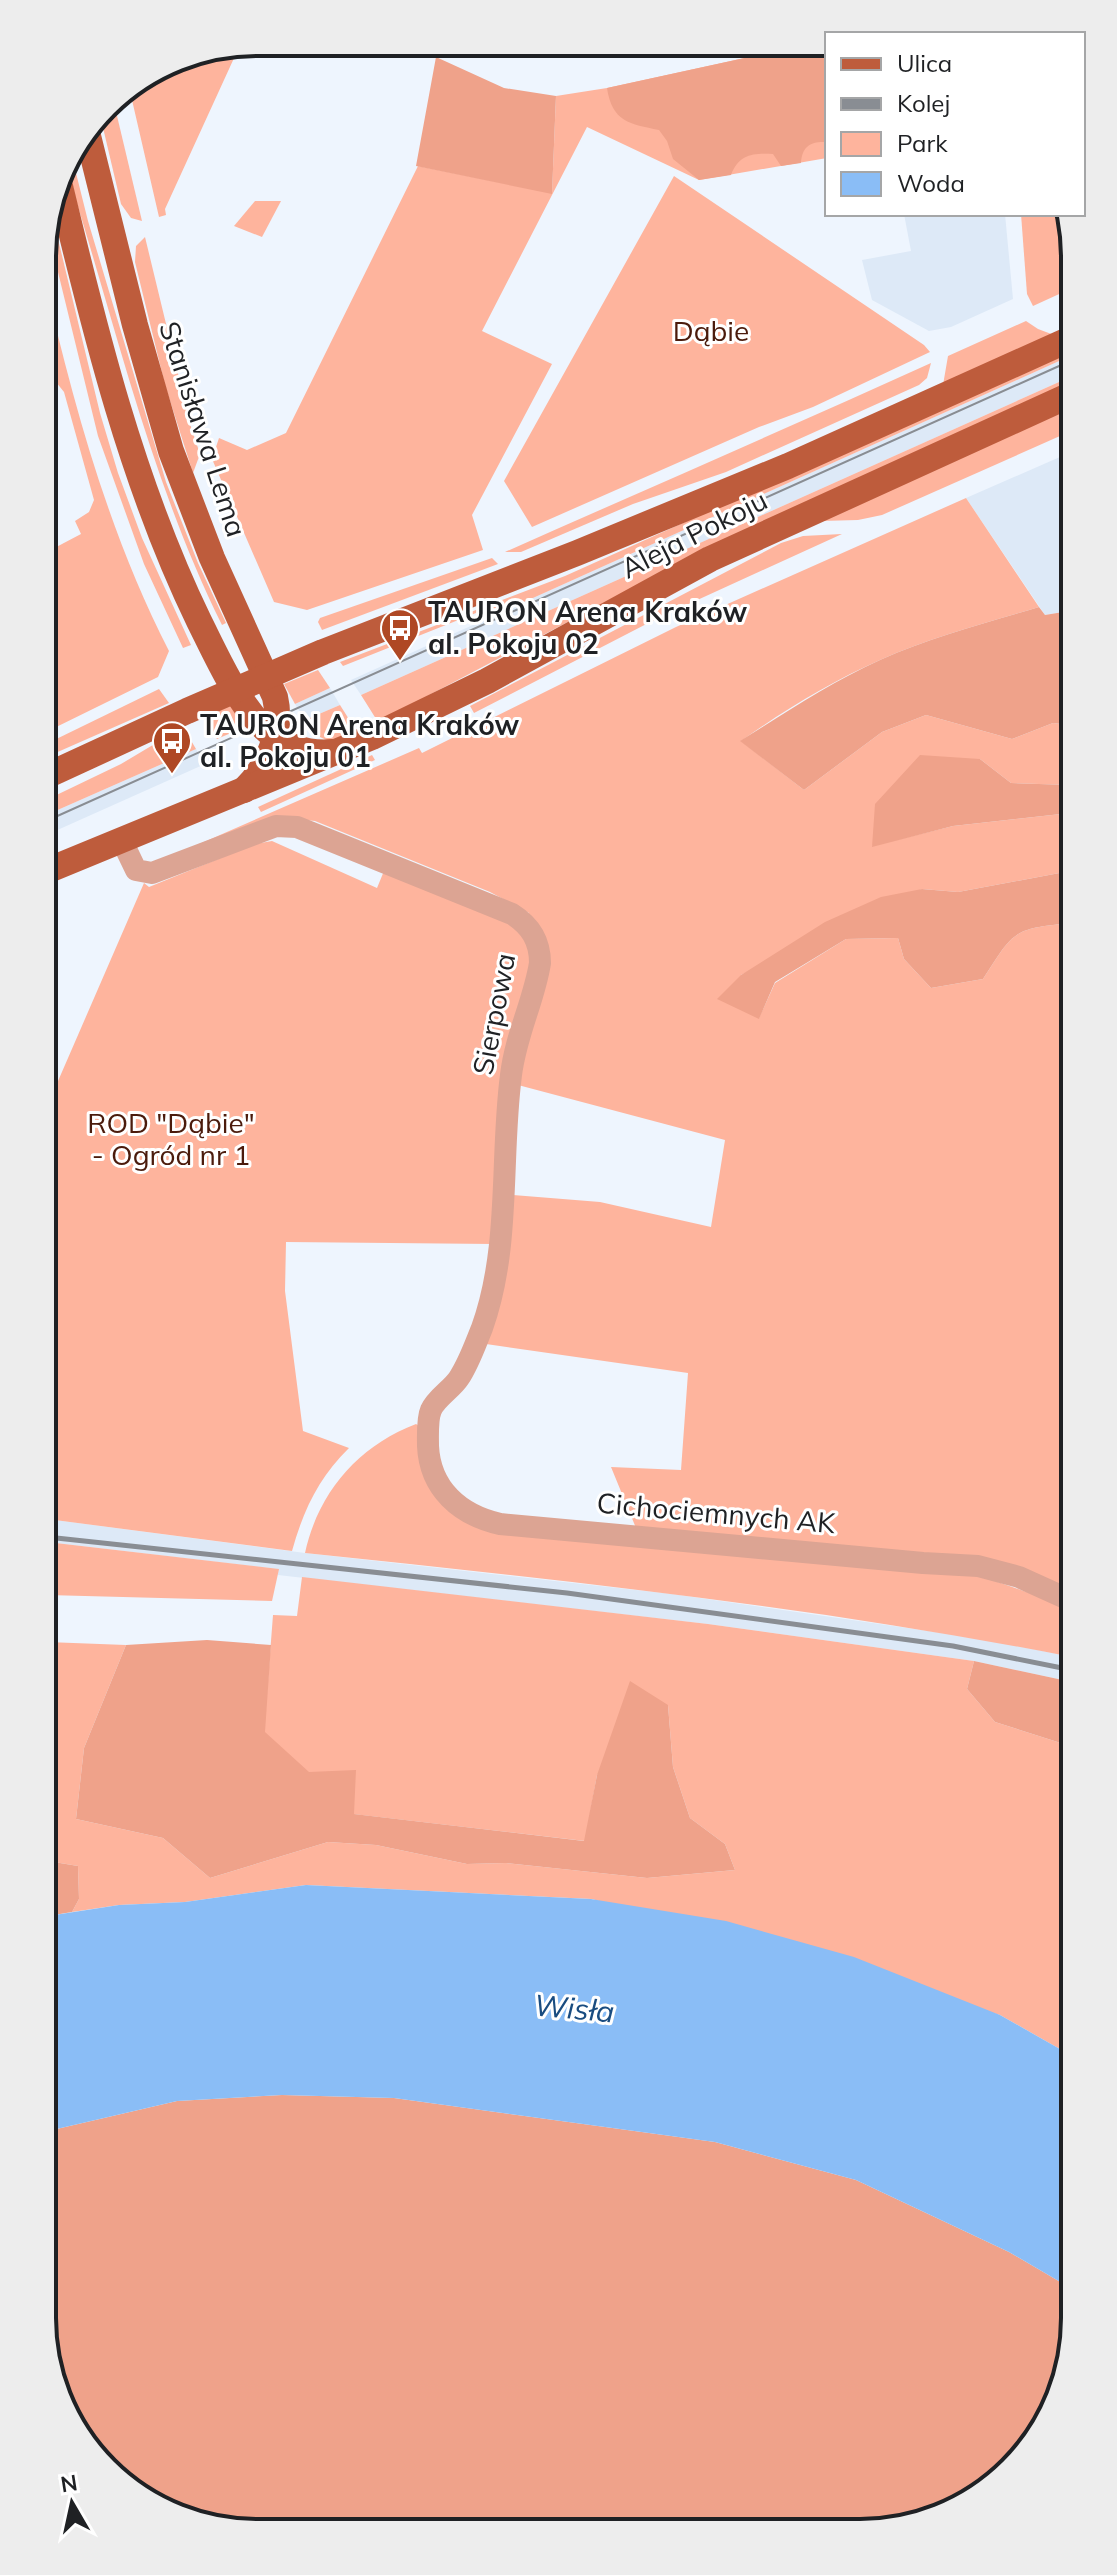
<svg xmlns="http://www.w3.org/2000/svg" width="1117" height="2575" viewBox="0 0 1117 2575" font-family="Mulish,sans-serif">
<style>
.built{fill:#dde9f7}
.green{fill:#feb49d}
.forest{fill:#efa28a}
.water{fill:#8abdf6}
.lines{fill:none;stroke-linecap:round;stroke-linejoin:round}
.minor{stroke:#dca493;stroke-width:22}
.major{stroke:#be5c3c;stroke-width:26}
.tram{stroke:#898d93;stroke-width:2}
.rail{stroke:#898d93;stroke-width:5}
.labels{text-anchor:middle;stroke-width:6;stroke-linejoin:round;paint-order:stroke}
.park-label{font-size:28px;fill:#4b1b0c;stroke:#fff}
.street-label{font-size:28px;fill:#1f2124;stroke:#fff}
.poi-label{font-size:28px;font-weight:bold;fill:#1f2124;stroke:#fff;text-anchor:start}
.water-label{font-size:30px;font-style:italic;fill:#194c80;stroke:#fff}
.rim{fill:none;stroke:#1f2124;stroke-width:4}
</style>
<rect width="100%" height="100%" fill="#eef5fe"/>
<g class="built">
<polygon points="904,214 1005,214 1013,299 951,327 929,331 872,300 862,260 911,251"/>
<polygon points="1068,357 1068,378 361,695 351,680"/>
<polygon points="1069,453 1069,611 1045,615 966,498"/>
<polygon points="330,688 340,705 305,720 295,704"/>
<polygon points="196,749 205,764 44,836 44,816"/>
<polygon points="47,1519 305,1553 672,1594 984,1639 1072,1657 1072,1682 974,1661 708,1624 278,1575 278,1569 47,1542"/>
</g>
<g class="green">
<polygon points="240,45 165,209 166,215 159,217 129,87 175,58"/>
<polygon points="804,45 827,46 827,158 699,180 587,127 482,331 552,364 472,515 483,550 307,610 274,602 212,459 219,438 247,450 286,433 418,166 552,193 556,96 607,88"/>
<polygon points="113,99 142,221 131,218 121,204 100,115"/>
<path d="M71,153L88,221L166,482L198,563L226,623L222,625C155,490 120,344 76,200L67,159Z"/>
<polygon points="674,176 924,345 930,352 813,407 759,427 532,527 504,481"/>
<polygon points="255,201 281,201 262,237 234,226"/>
<polygon points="51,210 100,413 118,473 142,538 191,645 183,648 144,564 98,436 47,227"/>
<polygon points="1021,214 1068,214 1068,290 1033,306 1027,294"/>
<polygon points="145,237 191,427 200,454 193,473 165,385 135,262 136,246"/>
<path d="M43,273C73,403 108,532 169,651L158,677L44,733L43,554L81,534L75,521L89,512L94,500L64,392L56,382L43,378Z"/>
<polygon points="1026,321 1038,329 1054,335 943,385 948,356"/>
<polygon points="1068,350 1068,357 495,615 491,607 343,666 340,662 565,576"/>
<path d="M931,363L927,378L919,385L726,472L633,504L521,552H505C647,489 790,427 931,363Z"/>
<polygon points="1068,378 1068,385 672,567 378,722 361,695"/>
<polygon points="1068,408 1069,432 882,515 858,520 821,521"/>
<path d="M966,498L1039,607C986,623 931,637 880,660C832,681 783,711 741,741L804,790L882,732L926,715L1012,739L1053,723L1069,725L1070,785L1011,783L980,759L872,846L953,826L1070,813V871L958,892L922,889L741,975L759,1018L775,983L846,939L898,938L904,959L931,988L983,979C1014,931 1012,929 1070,923L1072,1590L636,1528L611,1467L681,1470L688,1373L486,1344L513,1195L600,1202L711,1227L725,1140L518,1085L531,1017L529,913L490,892L315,821L288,818L149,866L419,748L422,753L676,627Z"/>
<polygon points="842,534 658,618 474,713 470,706 781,543 803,536"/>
<polygon points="492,558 498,564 322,630 318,622 320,618"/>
<polygon points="318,670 330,688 295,704 284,684"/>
<polygon points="159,689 169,703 44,758 44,745"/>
<path d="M340,705L357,732C331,744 321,745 305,720Z"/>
<polygon points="229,706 233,706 245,727 217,739 204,718"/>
<polygon points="183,727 196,749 44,816 44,801 121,764"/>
<polygon points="372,755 375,760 261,812 258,807"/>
<path d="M272,841L377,888L384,871L521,929L533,958L494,1244L286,1242L285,1291L303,1431L349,1448C319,1477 303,1511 292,1551L47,1519L45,1111L144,883L149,887L255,844Z"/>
<path d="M416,1424L419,1426L451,1510L975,1574L1072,1608V1657C819,1607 561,1580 305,1553C318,1493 358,1446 416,1424Z"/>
<polygon points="47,1542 279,1569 272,1601 47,1595"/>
<polygon points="302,1577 708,1624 974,1661 967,1689 995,1722 1067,1745 1073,1744 1074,2057 1000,2015 592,1899 306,1885 185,1902 119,1905 72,1912 79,1899 78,1866 48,1861 47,1642 126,1645 84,1748 76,1819 163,1838 210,1878 328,1842 376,1845 467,1864 506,1863 647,1878 735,1870 725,1844 690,1818 673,1767 668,1705 597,1775 585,1841 353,1814 264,1732 273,1615 297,1616"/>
</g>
<g class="forest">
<path d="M804,45L827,46V142C811,141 802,146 801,163L781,166L773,154C753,153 739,154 731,175L699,180L673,159L667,141L659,130C630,124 612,122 607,88Z"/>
<polygon points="436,57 504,88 556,96 552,194 416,166"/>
<path d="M1039,607L1045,615L1069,611V725L1053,723L1012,739L926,715L882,732L804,790L740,741C785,713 831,682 880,660C931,637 986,623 1039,607Z"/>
<polygon points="920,755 980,759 1011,783 1070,785 1070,813 953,826 872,847 875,804"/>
<path d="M1070,871V923C1012,929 1014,931 983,979L931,988L904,959L898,938L846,939L775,982L759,1019L717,999L741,975L825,922L881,897L922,889L958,892Z"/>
<polygon points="207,1640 271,1645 265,1732 309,1772 356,1770 354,1814 584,1841 597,1775 630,1681 668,1705 673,1767 690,1818 725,1844 735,1870 647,1878 506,1863 467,1864 376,1845 328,1842 210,1878 163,1838 76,1819 84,1748 126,1645"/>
<polygon points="974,1661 1072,1682 1073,1744 1067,1745 995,1722 967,1689"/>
<polygon points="48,1861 78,1866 79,1899 72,1912 48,1916"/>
<polygon points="282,2095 394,2098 715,2142 856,2180 1009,2252 1074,2290 1074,2333 1059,2400 1022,2459 915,2526 216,2529 115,2479 49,2373 48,2131 177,2101"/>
</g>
<polygon class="water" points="306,1885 591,1899 726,1921 854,1957 1000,2015 1074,2057 1074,2290 1009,2252 856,2180 715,2142 394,2098 282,2095 177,2101 48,2131 48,1916 119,1905 185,1902"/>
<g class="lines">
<path class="minor" d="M122,841L136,870L152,873L276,826L297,827L512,914C531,926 540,941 540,963C534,1001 516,1034 511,1075C500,1159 511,1247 482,1328C475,1345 469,1363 459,1378C452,1389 436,1398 431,1410C427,1419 428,1436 428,1446C430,1489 460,1515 500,1524L923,1563L978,1566L1019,1577L1072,1601"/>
<g class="major">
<path d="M87,132L135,325L171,451L212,558L275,697C283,732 269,765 244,790"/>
<path d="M59,182C95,332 132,483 199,621C217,657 234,696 261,725C280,745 307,755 333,752"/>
<polyline points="44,777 187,711 323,652 577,553 788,466 1068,340"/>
<polyline points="44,872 372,737 487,681 710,559 1068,396"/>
</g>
<polyline class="tram" points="44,822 1068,362"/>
<polyline class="rail" points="47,1537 567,1593 953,1646 1072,1670"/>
</g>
<defs>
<g id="bus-pin" transform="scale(2)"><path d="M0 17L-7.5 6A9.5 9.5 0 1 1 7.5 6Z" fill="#af4824" stroke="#fff"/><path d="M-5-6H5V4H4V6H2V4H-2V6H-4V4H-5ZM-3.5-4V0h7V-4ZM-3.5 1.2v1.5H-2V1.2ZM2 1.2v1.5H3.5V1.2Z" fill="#fff"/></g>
</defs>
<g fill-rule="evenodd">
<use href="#bus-pin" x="400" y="628"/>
<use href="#bus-pin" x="172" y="741"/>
</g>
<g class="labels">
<g class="park-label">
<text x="711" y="341">Dąbie</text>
<text x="171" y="1133">ROD "Dąbie"<tspan x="171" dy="32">- Ogród nr 1</tspan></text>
</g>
<g class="street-label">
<text transform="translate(203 429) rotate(72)" y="10">Stanisława Lema</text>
<text transform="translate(694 534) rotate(-27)" y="10">Aleja Pokoju</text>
<text transform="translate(494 1014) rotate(-79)" y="10">Sierpowa</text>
<text transform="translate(716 1513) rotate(5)" y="10">Cichociemnych AK</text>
</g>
<g class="poi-label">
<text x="428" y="622">TAURON Arena Kraków<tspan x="428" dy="32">al. Pokoju 02</tspan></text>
<text x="200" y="735">TAURON Arena Kraków<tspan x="200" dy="32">al. Pokoju 01</tspan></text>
</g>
<g class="water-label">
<text transform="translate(574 2009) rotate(5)" y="10">Wisła</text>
</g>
</g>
<path d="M0 0H1117V2575H0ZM257 56H860A201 201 0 0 1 1061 257V2318A201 201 0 0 1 860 2519H257A201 201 0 0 1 56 2318V257A201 201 0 0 1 257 56Z" fill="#ededed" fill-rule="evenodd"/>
<path class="rim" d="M257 56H860A201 201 0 0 1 1061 257V2318A201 201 0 0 1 860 2519H257A201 201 0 0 1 56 2318V257A201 201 0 0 1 257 56Z"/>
<rect x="825" y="32" width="260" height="184" fill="#ffffff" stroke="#a5a6a7" stroke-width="2"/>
<rect x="841" y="58" width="40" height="12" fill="#be5c3c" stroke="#a5a6a7" stroke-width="2"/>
<text x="897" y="72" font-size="24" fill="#1f2124">Ulica</text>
<rect x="841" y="98" width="40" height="12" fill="#898d93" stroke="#a5a6a7" stroke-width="2"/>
<text x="897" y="112" font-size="24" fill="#1f2124">Kolej</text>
<rect x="841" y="132" width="40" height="24" fill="#feb49d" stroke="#a5a6a7" stroke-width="2"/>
<text x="897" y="152" font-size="24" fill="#1f2124">Park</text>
<rect x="841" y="172" width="40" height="24" fill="#8abdf6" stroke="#a5a6a7" stroke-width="2"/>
<text x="897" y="192" font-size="24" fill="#1f2124">Woda</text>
<g transform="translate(72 2503) rotate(351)" stroke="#ffffff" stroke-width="6" paint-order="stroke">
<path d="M0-6L14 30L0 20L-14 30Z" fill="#1f2124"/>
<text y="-12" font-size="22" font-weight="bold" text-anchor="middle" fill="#1f2124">N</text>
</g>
</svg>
